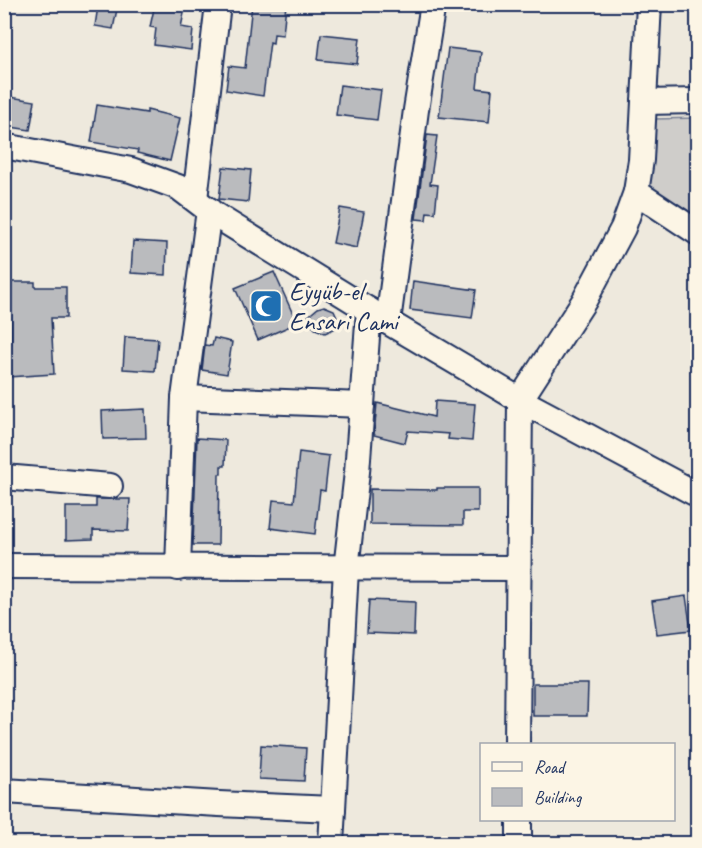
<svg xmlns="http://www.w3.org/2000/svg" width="702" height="848" viewBox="0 0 702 848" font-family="Caveat,sans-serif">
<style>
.green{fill:#cfcdca;stroke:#757e94;stroke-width:1.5}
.building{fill:#babbbe;stroke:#1b2f5e;stroke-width:1.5}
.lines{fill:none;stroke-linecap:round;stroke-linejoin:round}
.street-casing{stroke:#1b2f5e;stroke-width:28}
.street{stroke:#fcf5e5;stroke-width:24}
.labels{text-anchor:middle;stroke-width:6;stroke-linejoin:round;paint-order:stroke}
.poi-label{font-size:26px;fill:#1b2f5e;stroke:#fcf5e5;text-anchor:start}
</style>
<rect width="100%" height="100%" fill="#eee9dd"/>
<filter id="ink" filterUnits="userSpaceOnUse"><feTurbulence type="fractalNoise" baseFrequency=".0167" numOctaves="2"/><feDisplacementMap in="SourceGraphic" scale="12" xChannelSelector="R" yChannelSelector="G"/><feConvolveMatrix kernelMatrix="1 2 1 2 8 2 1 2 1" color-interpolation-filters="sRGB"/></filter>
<g filter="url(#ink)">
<polygon class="green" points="697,118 697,216 648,186 654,119"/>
<g class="building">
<polygon points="155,4 186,4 181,27 193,29 191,50 154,45 156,28 150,27"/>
<polygon points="252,4 286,4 283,35 274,34 273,43 270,42 263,96 226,90 229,66 245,68"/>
<polygon points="98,6 117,9 113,29 95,26"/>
<polygon points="321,34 360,38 357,64 318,60"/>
<polygon points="448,48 481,52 477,88 492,90 489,122 439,117"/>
<polygon points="340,85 381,90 377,120 336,115"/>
<polygon points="4,96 35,101 30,130 4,126"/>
<polygon points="97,105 147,113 147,110 180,118 170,161 137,153 138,150 91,142"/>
<polygon points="427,135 437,136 430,184 438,185 435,213 427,212 426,220 416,219"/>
<polygon points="223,167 251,170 248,202 219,199"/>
<polygon points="340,208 364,212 357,248 333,243"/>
<polygon points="133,241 167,243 166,275 131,273"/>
<polygon points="274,272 297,323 258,340 235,288"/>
<polygon points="413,281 476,290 472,318 410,310"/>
<polygon points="10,282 35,282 35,287 66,287 66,318 51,318 54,374 8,377 6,345 11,344"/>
<polygon points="324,306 334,310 338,319 334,329 325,333 315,329 306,318 318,308"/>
<polygon points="125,337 158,339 155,371 123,369"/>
<polygon points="214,338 232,342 227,374 202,370 205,345 212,346"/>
<polygon points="435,401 475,404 472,441 448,439 449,434 408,431 405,443 374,435 377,403 434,417"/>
<polygon points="145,409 146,438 103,439 102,411"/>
<polygon points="197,438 226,440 225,466 221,466 221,474 219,474 218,545 193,545"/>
<polygon points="299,452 329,456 325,491 320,490 315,534 270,528 273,500 294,502"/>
<polygon points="437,488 478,488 478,512 463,512 463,525 370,524 370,489 437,490"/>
<polygon points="96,499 130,499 128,531 93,530 93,539 66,540 66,507 96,507"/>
<polygon points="686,596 691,630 657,634 652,601"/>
<polygon points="369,600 415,602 414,635 367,633"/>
<polygon points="533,684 588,684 587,716 533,716"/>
<polygon points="261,745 306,748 304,781 259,779"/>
</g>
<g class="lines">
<g class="street-casing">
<g id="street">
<polyline points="644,102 698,101"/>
<polyline points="4,146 131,170 178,187 215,215 388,322 520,400 584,301 623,228 636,192 641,160 649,4"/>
<polyline points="636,192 698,233"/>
<polyline points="195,199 218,4"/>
<polyline points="388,322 416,110 433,4"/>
<polyline points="184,398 362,405"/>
<polyline points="4,477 110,486"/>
<polyline points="4,566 518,568"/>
<polyline points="178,568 184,398 209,210"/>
<polyline points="517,744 520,400 698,495"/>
<polyline points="4,791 219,804 333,809 346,569 357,472 369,310"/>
<polyline points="519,820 519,844"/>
<polyline points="331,844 333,809"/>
</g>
</g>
<use href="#street" class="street"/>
</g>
</g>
<defs>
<g id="mosque-square" transform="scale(1.725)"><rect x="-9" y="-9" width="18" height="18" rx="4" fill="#1f6fb2" stroke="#fcf5e5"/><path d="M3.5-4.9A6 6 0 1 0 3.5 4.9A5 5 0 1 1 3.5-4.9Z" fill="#fff"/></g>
</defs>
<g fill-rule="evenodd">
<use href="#mosque-square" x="266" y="306"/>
</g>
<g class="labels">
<g class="poi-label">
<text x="289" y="300">Eyyüb-el<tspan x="289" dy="30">Ensari Cami</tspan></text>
</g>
</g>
<rect width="702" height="848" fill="none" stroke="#fcf5e5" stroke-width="24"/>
<rect x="12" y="12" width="678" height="824" fill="none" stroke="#1b2f5e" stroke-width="2" filter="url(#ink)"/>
<rect x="480" y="743" width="195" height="78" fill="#fcf5e5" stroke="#a2a6af" stroke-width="1.5"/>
<rect x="492" y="762" width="30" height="9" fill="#fcf5e5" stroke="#a2a6af" stroke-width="1.5"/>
<text x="534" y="773" font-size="18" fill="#1b2f5e">Road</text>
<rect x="492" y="788" width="30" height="18" fill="#babbbe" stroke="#a2a6af" stroke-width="1.5"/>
<text x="534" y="803" font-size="18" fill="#1b2f5e">Building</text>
</svg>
